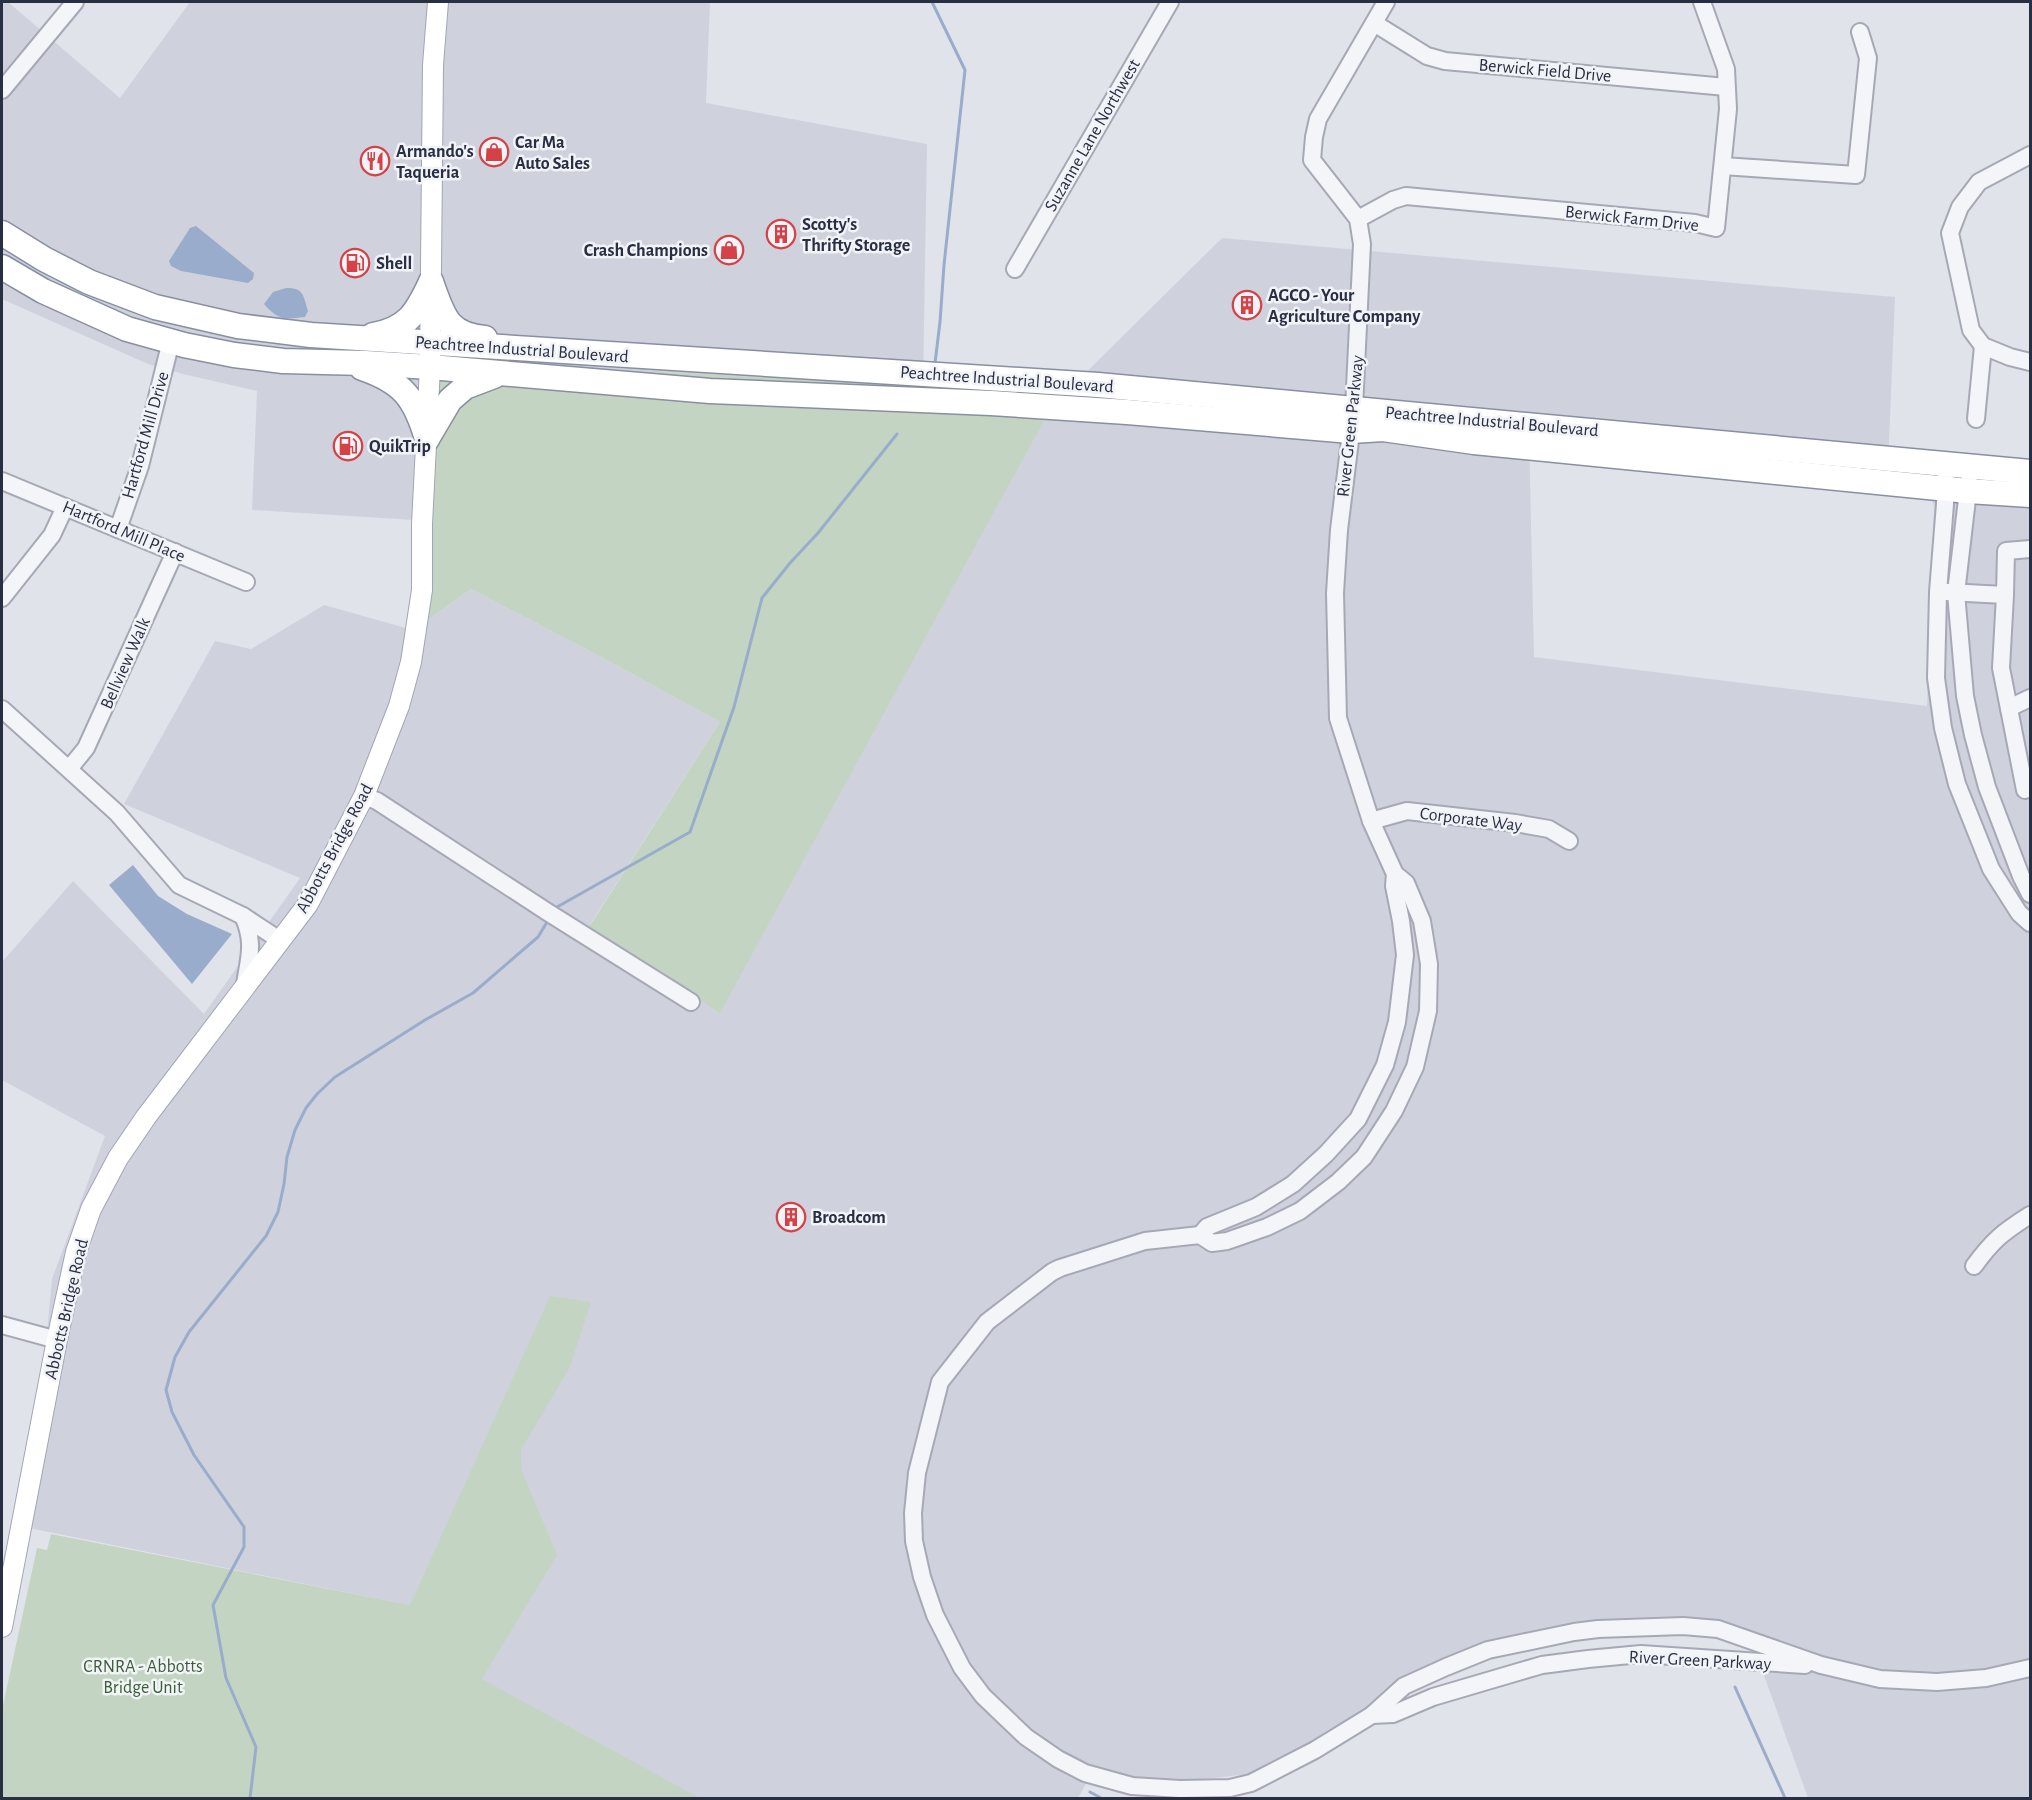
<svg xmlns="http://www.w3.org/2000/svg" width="2032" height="1800" viewBox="0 0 2032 1800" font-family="'Alegreya Sans',sans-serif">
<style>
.built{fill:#cfd2dc}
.green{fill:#c4d4c2}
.water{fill:#9aaccb}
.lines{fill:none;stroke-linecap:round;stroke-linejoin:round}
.stream{stroke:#9aaccb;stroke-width:3}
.minor-casing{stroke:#a6a9b5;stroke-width:20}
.major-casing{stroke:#a0a6b6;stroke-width:22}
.highway-casing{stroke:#878fa1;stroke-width:27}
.minor{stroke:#f4f5f8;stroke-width:16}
.major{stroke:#fff;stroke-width:20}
.highway{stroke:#fff;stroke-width:24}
.labels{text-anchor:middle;stroke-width:5;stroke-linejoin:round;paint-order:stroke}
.street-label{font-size:18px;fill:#282f43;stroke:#f1f3f7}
.poi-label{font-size:18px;font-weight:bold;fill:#282f43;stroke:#f1f3f7;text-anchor:start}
.park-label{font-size:18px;fill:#385f35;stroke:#f1f3f7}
</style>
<rect width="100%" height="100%" fill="#e1e3ea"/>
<g class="built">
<polygon points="2,2 8,2 120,98 190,2 710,2 706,103 927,144 923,385 430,521 252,510 257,391 183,374 148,364 2,299"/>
<polygon points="1222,238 1895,297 1888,466 1529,433 1534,657 1927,706 1934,507 1926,476 1979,480 2030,480 2030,1798 1808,1798 1752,1642 1707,1633 1609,1635 1530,1641 1404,1692 1328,1730 1260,1777 1240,1775 1187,1781 1091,1775 1078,1798 674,1798 391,1638 409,1605 29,1528 52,1279 105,1136 2,1080 2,962 73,881 204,1014 300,878 124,804 215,641 251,649 324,605 413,630 471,589 603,658 720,722 589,926 1052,406"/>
</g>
<g class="green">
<polygon points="432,361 923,385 1052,406 720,1013 589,927 720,722 603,658 471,589 413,630"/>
<polygon points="550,1296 591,1302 570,1367 521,1450 521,1469 557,1555 482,1679 700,1798 2,1797 2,1710 37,1548 47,1550 51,1534 410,1605"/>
</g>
<g class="water">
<polygon points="196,226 254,273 253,279 248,283 181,271 171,266 169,261 190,228"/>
<path d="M286,288C304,288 303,295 308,311L305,317C284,319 279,321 264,304L273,292Z"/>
<polygon points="133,865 158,896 187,914 232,934 192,984 109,885"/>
</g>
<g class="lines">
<g class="stream">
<polyline points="932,2 965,70 944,265 940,322 935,363"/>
<polyline points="557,907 690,832 734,707 762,598 790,563 818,533 897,434"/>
<polyline points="1735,1687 1785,1798"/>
<polyline points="1090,1792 1101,1798"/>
<polyline points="250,1798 256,1747 226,1678 213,1605 244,1547 244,1527 194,1455 172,1412 166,1390 175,1357 189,1332 266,1236 278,1212 284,1184 287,1157 295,1130 306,1108 317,1094 335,1077 425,1020 473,993 538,937 547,922"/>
</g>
<g class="minor-casing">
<g id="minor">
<polyline points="1386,2 1318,119 1314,137 1312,160 1358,219 1362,244 1354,408 1339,530 1335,593 1338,718 1371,821 1395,874 1406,883 1422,921 1429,964 1428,1011 1415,1067 1394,1111 1364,1157 1338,1182 1300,1211 1267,1227 1227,1241 1212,1243 1200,1235 1145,1241 1060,1268 1052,1272 987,1322 940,1382 917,1473 913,1513 914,1541 922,1577 935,1615 962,1668 983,1696 1026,1737 1058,1759 1085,1773 1132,1786 1180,1789 1230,1788 1251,1783 1315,1750 1372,1715 1404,1686 1446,1667 1488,1650 1574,1632 1598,1629 1683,1626 1718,1629 1821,1665 1880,1679 1937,1682 1986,1678 2030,1668"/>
<polyline points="1374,23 1427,56 1445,61 1726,87"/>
<polyline points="2,90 75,2"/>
<polyline points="2030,155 1979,182 1960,207 1950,233 1971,330 1983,346 2010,357 2030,362"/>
<polyline points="1723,166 1856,175 1868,58 1860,32"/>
<polyline points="1358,219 1393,200 1406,196 1695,223 1716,228 1728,109 1726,69 1702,2"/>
<polyline points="1015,269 1170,2"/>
<polyline points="1976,419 1983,346"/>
<polyline points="1945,479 1945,504 1938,592 1936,678 1943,728 1957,784 1991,869 2019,913 2030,923"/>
<polyline points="2,481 246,582"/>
<polyline points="1969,482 1956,593 1965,696 1973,735 1987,787 2021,876 2030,894"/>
<polyline points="118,529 140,466 171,341"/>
<polyline points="1947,592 2005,595 2006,551 2030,549"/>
<polyline points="2005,595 2001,668 2025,790"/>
<polyline points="2,598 52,535 65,507"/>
<polyline points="2009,708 2030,698"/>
<polyline points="2,709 117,813 179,885 243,916 281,941"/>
<polyline points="69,769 86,748 175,552"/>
<polyline points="364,796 377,801 549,913 691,1002"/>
<polyline points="1371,821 1407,811 1515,823 1549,829 1569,841"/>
<path d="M243,916C255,942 249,958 245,984"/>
<polyline points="1200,1235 1207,1227 1256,1207 1293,1184 1326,1154 1358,1119 1385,1065 1397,1022 1405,955 1401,921 1394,886 1395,874"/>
<path d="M1974,1266C1993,1240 2003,1232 2030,1215"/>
<polyline points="2,1325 57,1340"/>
<polyline points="1372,1715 1393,1714 1433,1697 1542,1665 1588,1659 1641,1654 1805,1665"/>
</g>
</g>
<g class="major-casing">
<polyline id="major" points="2,1627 57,1340 76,1252 91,1209 118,1158 146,1117 308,904 364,796 399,706 411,662 422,590 422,524 430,367 433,65 438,2"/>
</g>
<g class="highway-casing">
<g id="highway">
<polyline points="2,233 44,259 89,282 155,307 238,326 311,335 1098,385 2030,472"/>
<polyline points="2,267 43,291 127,329 184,345 234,355 283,361 365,363 430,367 710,391 991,403 1127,412 1351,431 1383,429 1474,442 1968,491 2030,495"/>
<path d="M431,282C443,314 446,335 485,338"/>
<path d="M373,335C408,329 417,312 431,282"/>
<path d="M362,368C403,382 415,398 427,439"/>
<polyline points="427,439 450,400 465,387 494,376"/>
</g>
</g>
<use href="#minor" class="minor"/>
<use href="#major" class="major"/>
<use href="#highway" class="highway"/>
</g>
<defs>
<g id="shop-ring" transform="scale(1.5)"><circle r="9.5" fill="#f1f3f7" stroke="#d44146" stroke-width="1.5"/><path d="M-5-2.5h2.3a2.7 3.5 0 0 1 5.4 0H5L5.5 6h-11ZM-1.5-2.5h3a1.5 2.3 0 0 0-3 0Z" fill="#d44146"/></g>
<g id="restaurant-ring" transform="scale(1.5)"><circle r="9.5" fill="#f1f3f7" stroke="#d44146" stroke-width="1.5"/><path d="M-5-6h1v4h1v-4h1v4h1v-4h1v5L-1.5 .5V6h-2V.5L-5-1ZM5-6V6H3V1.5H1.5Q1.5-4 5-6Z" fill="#d44146"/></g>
<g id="building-ring" transform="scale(1.5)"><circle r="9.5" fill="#f1f3f7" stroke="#d44146" stroke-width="1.5"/><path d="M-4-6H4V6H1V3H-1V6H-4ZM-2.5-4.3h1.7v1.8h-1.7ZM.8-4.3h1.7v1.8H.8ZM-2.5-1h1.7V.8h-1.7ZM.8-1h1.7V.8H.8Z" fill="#d44146"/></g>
<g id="fuel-ring" transform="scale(1.5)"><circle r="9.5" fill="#f1f3f7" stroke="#d44146" stroke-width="1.5"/><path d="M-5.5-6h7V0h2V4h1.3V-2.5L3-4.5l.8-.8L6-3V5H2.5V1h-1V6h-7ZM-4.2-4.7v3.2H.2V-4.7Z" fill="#d44146"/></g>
</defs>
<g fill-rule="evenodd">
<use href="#shop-ring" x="494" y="152"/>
<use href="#restaurant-ring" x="375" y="161"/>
<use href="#building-ring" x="781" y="234"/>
<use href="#shop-ring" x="729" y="250"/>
<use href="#fuel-ring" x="355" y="263"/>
<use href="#building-ring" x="1247" y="305"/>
<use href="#fuel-ring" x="348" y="446"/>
<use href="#building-ring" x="791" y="1217"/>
</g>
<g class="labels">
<g class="street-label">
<text transform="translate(1545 70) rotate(5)" y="6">Berwick Field Drive</text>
<text transform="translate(1092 135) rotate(-60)" y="6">Suzanne Lane Northwest</text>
<text transform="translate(1632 218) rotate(6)" y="6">Berwick Farm Drive</text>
<text transform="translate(522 349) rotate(4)" y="6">Peachtree Industrial Boulevard</text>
<text transform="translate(1007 379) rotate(4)" y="6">Peachtree Industrial Boulevard</text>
<text transform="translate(1492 421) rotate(5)" y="6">Peachtree Industrial Boulevard</text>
<text transform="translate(1350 426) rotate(-84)" y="6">River Green Parkway</text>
<text transform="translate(145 435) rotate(-74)" y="6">Hartford Mill Drive</text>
<text transform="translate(124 531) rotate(23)" y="6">Hartford Mill Place</text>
<text transform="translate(125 663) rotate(-66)" y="6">Bellview Walk</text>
<text transform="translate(1471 819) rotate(7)" y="6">Corporate Way</text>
<text transform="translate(334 848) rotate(-62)" y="6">Abbotts Bridge Road</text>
<text transform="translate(66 1309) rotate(-77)" y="6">Abbotts Bridge Road</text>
<text transform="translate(1700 1660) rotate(3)" y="6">River Green Parkway</text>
</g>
<g class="poi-label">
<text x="515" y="148">Car Ma<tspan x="515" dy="21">Auto Sales</tspan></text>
<text x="396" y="157">Armando's<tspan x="396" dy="21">Taqueria</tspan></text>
<text x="802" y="230">Scotty's<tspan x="802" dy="21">Thrifty Storage</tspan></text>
<text x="708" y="256" text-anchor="end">Crash Champions</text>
<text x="376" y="269">Shell</text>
<text x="1268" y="301">AGCO - Your<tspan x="1268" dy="21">Agriculture Company</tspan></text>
<text x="369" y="452">QuikTrip</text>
<text x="812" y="1223">Broadcom</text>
</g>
<g class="park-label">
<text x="143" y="1672">CRNRA - Abbotts<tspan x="143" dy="21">Bridge Unit</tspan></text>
</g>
</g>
<rect width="2032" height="1800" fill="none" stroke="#282f43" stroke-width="6"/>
</svg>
